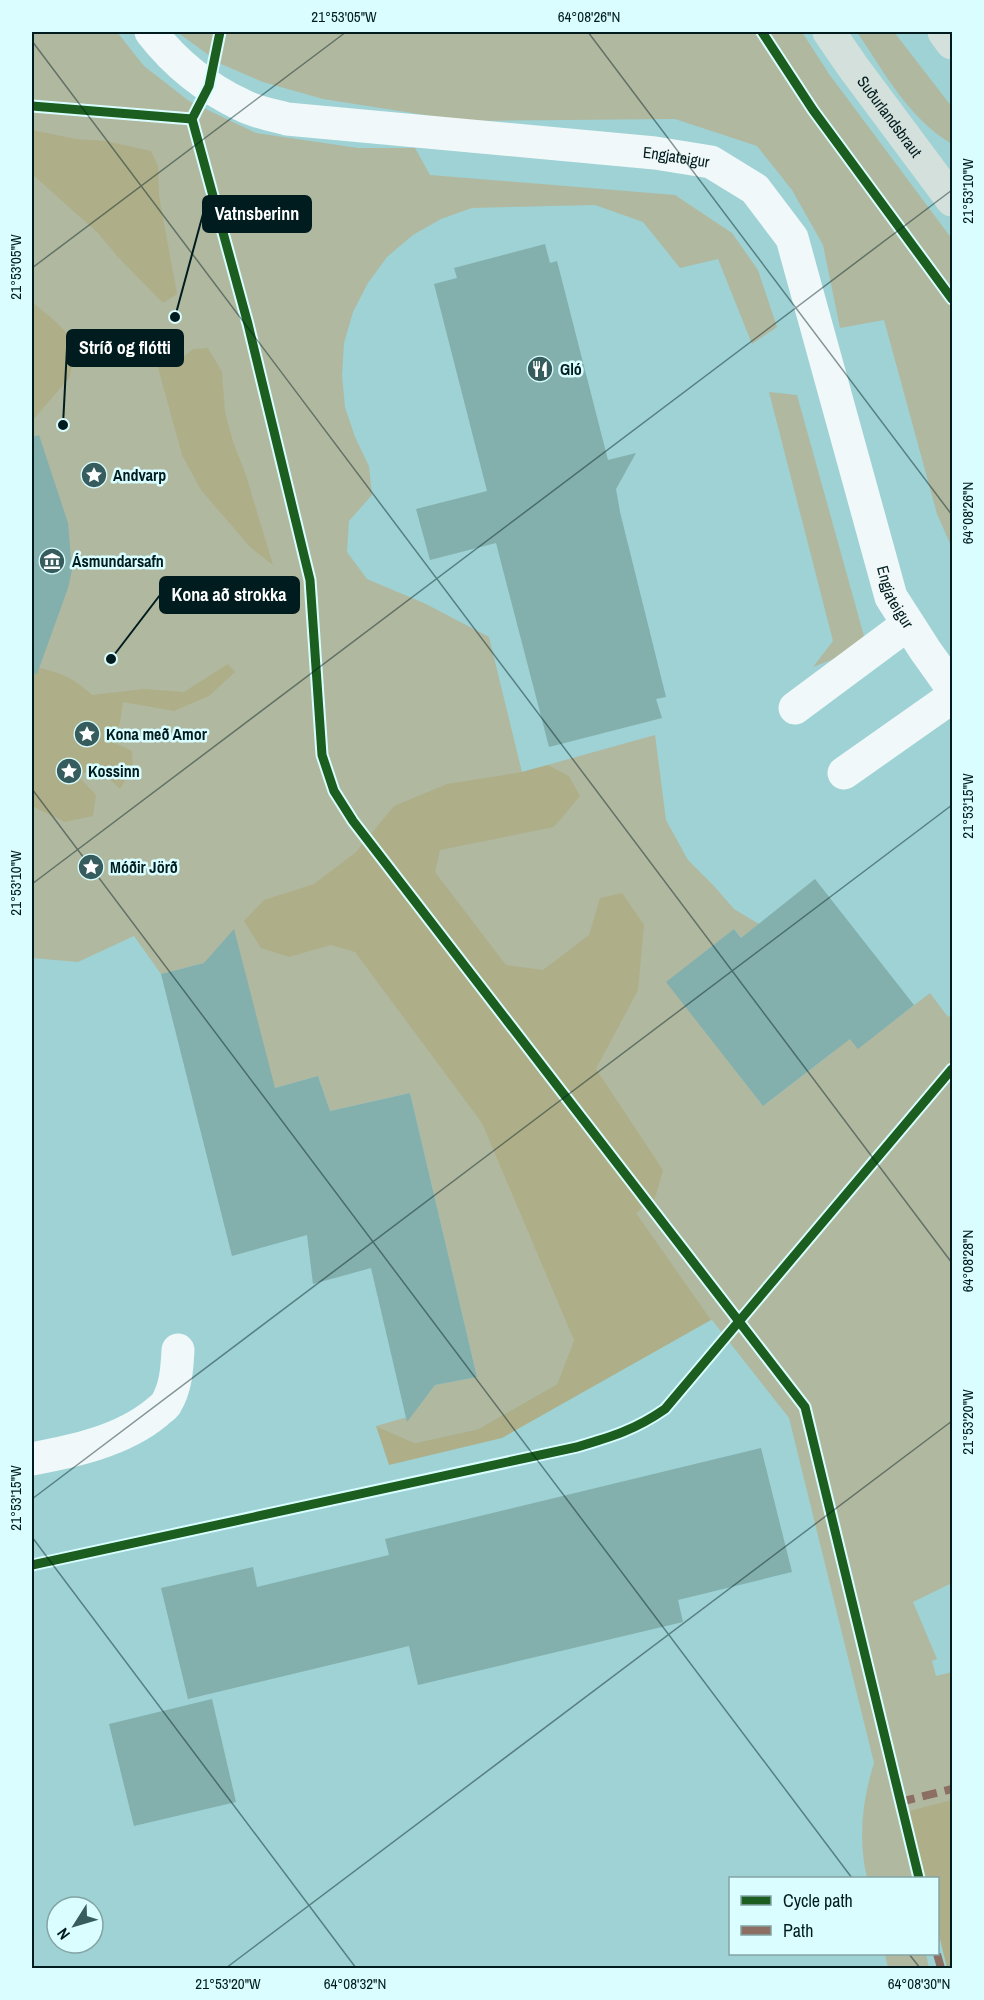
<svg xmlns="http://www.w3.org/2000/svg" width="984" height="2000" viewBox="0 0 984 2000" font-family="'Archivo Narrow',sans-serif">
<style>
.green{fill:#b1b8a0}
.forest{fill:#aeaf89}
.building{fill:#83afad}
.lines{fill:none;stroke-linecap:round;stroke-linejoin:round}
.minor{stroke:#f0f8f9;stroke-width:33}
.major{stroke:#d4e0db;stroke-width:33}
.quiet{stroke:#8d6e63;stroke-width:8;stroke-dasharray:15 8;stroke-linecap:butt}
.cycleway-casing{stroke:#dafeff;stroke-width:13}
.cycleway{stroke:#1b5e20;stroke-width:9}
.ticks{fill:none;stroke:#001c1e;stroke-width:1.5;stroke-opacity:0.45}
.labels{text-anchor:middle;stroke-width:5;stroke-linejoin:round;paint-order:stroke}
.street-label{font-size:16px;fill:#001c1e;stroke:#dafeff}
.poi-label{font-size:16px;font-weight:bold;fill:#001c1e;stroke:#dafeff;text-anchor:start}
.leader{fill:none;stroke:#001c1e;stroke-width:2}
.callout-dot{fill:#001c1e;stroke:#dafeff;stroke-width:2}
.callout{fill:#001c1e;stroke:#001c1e;stroke-width:2}
.callout-label{font-size:18px;text-anchor:middle;font-weight:bold;fill:#fff}
.neatline{fill:none;stroke:#001c1e;stroke-width:2}
.ticks-label{font-size:15px;text-anchor:middle;fill:#001c1e}
</style>
<rect width="100%" height="100%" fill="#9ed2d5"/>
<g class="green">
<path d="M32,32H117L144,66L189,101L256,133L358,148H415L430,175L675,195L732,233L758,270L777,327L752,344L718,259L680,268L643,222L595,205L472,208L441,219L413,235L387,257L368,283L353,312L344,343L342,375L345,407L355,437L369,466L372,495L349,521L347,552L367,579L426,604L489,637L522,772L655,735L666,820L688,860L714,886L734,909L759,924L743,940L734,929L667,982L763,1106L832,1053L848,1036L858,1048L930,993L948,1017L952,1014V1583L913,1602L937,1659L932,1661L936,1676L952,1672V1872L925,1878H867C858,1839 862,1801 874,1763L789,1418L712,1320L574,1340L557,1384L478,1429L415,1443L376,1426L411,1416L435,1385L477,1377L410,1093L330,1111L318,1076L275,1088L204,963L161,974L134,936L78,962L32,958Z"/>
<polygon points="177,32 802,32 829,74 952,239 952,548 937,514 884,320 840,328 823,245 792,190 757,146 675,119 463,121 323,99 263,82 221,64"/>
<path d="M857,32H894L952,107V144C909,119 884,72 857,32Z"/>
<polygon points="769,392 797,395 864,636 844,655 813,667 833,641"/>
<polygon points="885,1954 926,1954 929,1968 888,1968"/>
</g>
<g class="forest">
<polygon points="32,130 76,139 106,141 151,151 158,166 159,196 177,294 163,303 118,257 98,233 32,174"/>
<polygon points="32,302 55,321 78,345 69,378 32,421"/>
<polygon points="208,348 222,372 225,412 234,445 245,472 273,565 250,547 201,490 182,455 157,364 167,357 183,357 193,349"/>
<path d="M228,664L235,672L209,696L174,711L123,702L120,723L111,741L132,751L133,767L120,789L97,767L78,776L96,795L93,816L65,822L32,806V676L39,668C62,673 75,679 92,695L144,689L184,692Z"/>
<polygon points="548,765 569,776 580,796 554,827 440,850 435,872 506,965 543,970 589,935 600,898 622,893 644,925 638,990 596,1069 663,1170 655,1198 636,1213 711,1320 502,1438 389,1465 376,1426 415,1443 478,1429 557,1384 574,1340 482,1123 355,952 331,945 289,957 261,948 244,921 264,900 314,884 356,852 394,806 447,784 522,772"/>
<polygon points="952,1800 952,1968 947,1968 938,1931 938,1878 925,1878 909,1811"/>
</g>
<g class="building">
<polygon points="545,244 550,263 557,261 608,460 636,453 616,489 620,512 666,697 656,699 662,718 549,747 496,543 430,560 416,509 487,491 434,284 457,278 454,268"/>
<polygon points="39,435 68,523 72,570 68,588 37,674 32,674 32,437"/>
<polygon points="815,879 914,1005 858,1049 850,1039 763,1106 666,982 734,929 741,938"/>
<polygon points="234,929 275,1088 318,1076 330,1111 410,1093 477,1377 435,1385 407,1422 371,1268 313,1284 307,1235 232,1256 161,974 204,963"/>
<polygon points="761,1448 792,1572 678,1600 683,1622 418,1685 409,1646 188,1699 161,1588 253,1567 257,1587 389,1555 385,1539"/>
<polygon points="212,1699 236,1802 134,1826 109,1724"/>
</g>
<g class="lines">
<g class="minor">
<path id="s1" d="M151,32C175,63 206,88 242,105C255,112 272,115 287,119L655,153L711,162L755,189L792,238L891,597L925,650L952,688"/>
<polyline points="795,708 908,624"/>
<polyline points="844,773 952,697"/>
<path d="M32,1459C74,1451 122,1441 156,1413C159,1410 164,1407 166,1404C176,1387 177,1369 178,1350"/>
</g>
<g class="major">
<path id="s2" d="M829,32L853,67L952,200"/>
<polyline points="944,32 952,43"/>
</g>
<g class="quiet">
<polyline points="900,1802 952,1789"/>
<polyline points="937,1954 941,1968"/>
</g>
<g class="cycleway-casing">
<g id="cycleway">
<polyline points="220,32 209,86 192,119 248,324 310,580 322,755 334,791 353,821 805,1407 919,1878"/>
<polyline points="762,32 813,110 952,299"/>
<polyline points="32,106 192,119"/>
<path d="M32,1565L577,1447C611,1437 635,1430 665,1409L952,1069"/>
</g>
</g>
<use href="#cycleway" class="cycleway"/>
</g>
<path class="ticks" d="M588,32L952,515M32,41L952,1263M32,268L346,32M32,789L852,1878M32,884L952,190M32,1499L952,805M32,1537L356,1968M909,1954L920,1968M226,1968L952,1421"/>
<defs>
<g id="restaurant-disc" transform="scale(1.35)"><circle r="9.5" fill="#375c5e" stroke="#dafeff"/><path d="M-5-6h1v4h1v-4h1v4h1v-4h1v5L-1.5 .5V6h-2V.5L-5-1ZM5-6V6H3V1.5H1.5Q1.5-4 5-6Z" fill="#fff"/></g>
<g id="sight-disc" transform="scale(1.35)"><circle r="9.5" fill="#375c5e" stroke="#dafeff"/><path d="M0-6L1.8-2.2L6-1.7L2.9 1.2L3.7 5.4L0 3.3L-3.7 5.4L-2.9 1.2L-6-1.7L-1.8-2.2Z" fill="#fff"/></g>
<g id="museum-disc" transform="scale(1.35)"><circle r="9.5" fill="#375c5e" stroke="#dafeff"/><path d="M0-6L6-3V-2H-6V-3ZM-5-1h2V3h-2ZM-1-1h2V3h-2ZM3-1h2V3H3ZM-6 4H6V6H-6Z" fill="#fff"/></g>
</defs>
<g fill-rule="evenodd">
<use href="#restaurant-disc" x="540" y="369"/>
<use href="#sight-disc" x="94" y="475"/>
<use href="#museum-disc" x="52" y="561"/>
<use href="#sight-disc" x="87" y="734"/>
<use href="#sight-disc" x="69" y="771"/>
<use href="#sight-disc" x="91" y="867"/>
</g>
<g class="labels">
<g class="street-label">
<text dy="6" stroke="none"><textPath href="#s2" startOffset="104">Suðurlandsbraut</textPath></text>
<text dy="6" stroke="none"><textPath href="#s1" startOffset="556">Engjateigur</textPath></text>
<text dy="6" stroke="none"><textPath href="#s1" startOffset="1078">Engjateigur</textPath></text>
</g>
<g class="poi-label">
<text x="560" y="375">Gló</text>
<text x="113" y="481">Andvarp</text>
<text x="72" y="567">Ásmundarsafn</text>
<text x="106" y="740">Kona með Amor</text>
<text x="88" y="777">Kossinn</text>
<text x="110" y="873">Móðir Jörð</text>
</g>
</g>
<path class="leader" d="M175 317L203 214M63 425L67 348M111 659L160 595"/>
<g class="callout-dot">
<circle cx="175" cy="317" r="6"/>
<circle cx="63" cy="425" r="6"/>
<circle cx="111" cy="659" r="6"/>
</g>
<g class="callout">
<rect x="203" y="196" width="108" height="36" rx="6"/>
<rect x="67" y="330" width="116" height="36" rx="6"/>
<rect x="160" y="577" width="139" height="36" rx="6"/>
</g>
<g class="callout-label">
<text x="257" y="220">Vatnsberinn</text>
<text x="125" y="354">Stríð og flótti</text>
<text x="229" y="601">Kona að strokka</text>
</g>
<rect width="984" height="2000" fill="none" stroke="#dafeff" stroke-width="66"/>
<rect x="729" y="1877" width="210" height="78" fill="#dafeff" stroke="#83a4a5" stroke-width="1.5"/>
<rect x="741" y="1896" width="30" height="9" fill="#1b5e20" stroke="#83a4a5" stroke-width="1.5"/>
<text x="783" y="1907" font-size="18" fill="#001c1e">Cycle path</text>
<rect x="741" y="1926" width="30" height="9" fill="#8d6e63" stroke="#83a4a5" stroke-width="1.5"/>
<text x="783" y="1937" font-size="18" fill="#001c1e">Path</text>
<g transform="translate(75 1925) rotate(233)"><circle r="28" fill="#dafeff" stroke="#83a4a5" stroke-width="1.5"/>
<path d="M0-4.5L10 22L0 15L-10 22Z" fill="#375c5e"/>
<text y="-9" font-size="16" font-weight="bold" text-anchor="middle" fill="#001c1e">N</text>
</g>
<rect x="33" y="33" width="918" height="1934" class="neatline"/>
<g class="ticks-label">
<text x="344" y="22">21°53'05"W</text>
<text x="589" y="22">64°08'26"N</text>
<text transform="translate(968 191) rotate(-90)" y="5">21°53'10"W</text>
<text transform="translate(16 267) rotate(-90)" y="5">21°53'05"W</text>
<text transform="translate(968 513) rotate(-90)" y="5">64°08'26"N</text>
<text transform="translate(968 806) rotate(-90)" y="5">21°53'15"W</text>
<text transform="translate(16 883) rotate(-90)" y="5">21°53'10"W</text>
<text transform="translate(968 1261) rotate(-90)" y="5">64°08'28"N</text>
<text transform="translate(968 1422) rotate(-90)" y="5">21°53'20"W</text>
<text transform="translate(16 1498) rotate(-90)" y="5">21°53'15"W</text>
<text x="228" y="1989">21°53'20"W</text>
<text x="355" y="1989">64°08'32"N</text>
<text x="919" y="1989">64°08'30"N</text>
</g>
</svg>
